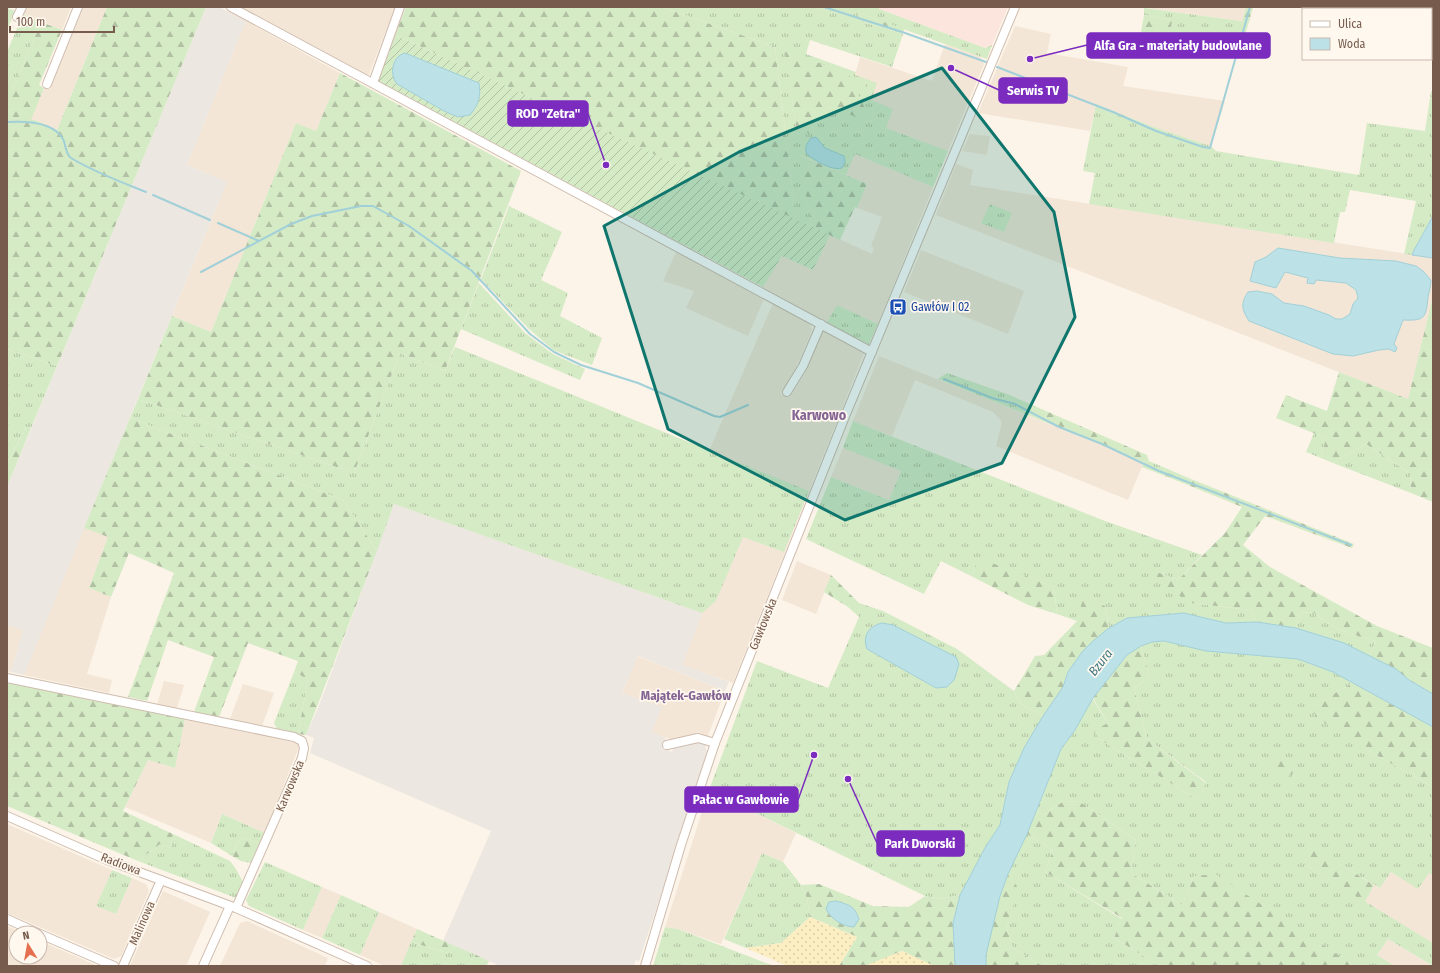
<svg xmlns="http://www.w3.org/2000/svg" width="1440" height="973" viewBox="0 0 1440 973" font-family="'Fira Sans Condensed',sans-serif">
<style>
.residential{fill:#f4e6d6}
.commercial{fill:#fce5dc}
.industrial{fill:#ede7e1}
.grass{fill:url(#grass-tufts);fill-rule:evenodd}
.forest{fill:url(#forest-firs)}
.sand{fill:url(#sand-dots)}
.garden{fill:url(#garden-furrows)}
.water{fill:#bce1e6;stroke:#a2d0d8}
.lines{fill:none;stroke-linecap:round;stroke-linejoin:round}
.stream{stroke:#a2d0d8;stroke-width:2}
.minor-casing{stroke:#cfbcae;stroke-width:10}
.minor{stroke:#fff;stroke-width:8}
.marked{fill:#0f766e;fill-opacity:0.2;stroke:#0f766e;stroke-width:3;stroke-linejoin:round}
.labels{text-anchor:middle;stroke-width:3.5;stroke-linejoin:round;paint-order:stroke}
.transit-label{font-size:12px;fill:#164399;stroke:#fff8ef;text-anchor:start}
.street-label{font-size:12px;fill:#775b4c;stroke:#fff8ef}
.water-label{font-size:13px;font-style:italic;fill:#427883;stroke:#fff8ef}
.neighbourhood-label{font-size:13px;font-weight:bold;fill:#836493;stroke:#fff8ef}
.quarter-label{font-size:14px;font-weight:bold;fill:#836493;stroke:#fff8ef}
.leader{fill:none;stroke:#7b2cbf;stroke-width:1.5}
.callout-dot{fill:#7b2cbf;stroke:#fff8ef;stroke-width:1.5}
.callout{fill:#7b2cbf;stroke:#7b2cbf;stroke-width:1.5}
.callout-label{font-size:13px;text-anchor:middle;font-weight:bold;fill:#fff}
</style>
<defs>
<pattern id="grass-tufts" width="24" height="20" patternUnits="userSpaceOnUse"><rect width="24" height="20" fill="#d5ebc6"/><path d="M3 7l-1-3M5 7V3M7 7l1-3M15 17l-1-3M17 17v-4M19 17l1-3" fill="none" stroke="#b2c1a3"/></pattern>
<pattern id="forest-firs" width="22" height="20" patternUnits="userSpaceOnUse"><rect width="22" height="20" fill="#d5ebc6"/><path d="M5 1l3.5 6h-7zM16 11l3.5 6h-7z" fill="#b2c1a3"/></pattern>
<pattern id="sand-dots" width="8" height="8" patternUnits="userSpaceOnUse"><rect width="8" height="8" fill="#fbeec3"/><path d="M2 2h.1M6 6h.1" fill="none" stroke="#dbcea9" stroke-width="1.8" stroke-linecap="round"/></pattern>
<pattern id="garden-furrows" width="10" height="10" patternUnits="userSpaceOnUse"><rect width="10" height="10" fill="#d5ebc6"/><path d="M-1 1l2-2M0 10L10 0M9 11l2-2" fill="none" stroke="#b2c1a3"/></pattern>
</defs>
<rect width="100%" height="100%" fill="#fcf4e8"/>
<g class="residential">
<polygon points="26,7 71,7 62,30 23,14"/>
<polygon points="82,7 107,7 57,130 35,120 30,121 44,88 50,89"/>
<polygon points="236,7 395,7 368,77"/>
<polygon points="1138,7 1246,7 1242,21"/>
<polygon points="246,21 340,73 316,131 296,123 211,332 172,316 227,182 187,165"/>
<polygon points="1015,26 1051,34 1047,53 1128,67 1123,86 1225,101 1211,146 1151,126 1096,104 1090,131 978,113"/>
<polygon points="945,44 981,57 984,64 948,151 886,128 855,75 860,57 932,81"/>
<polygon points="970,134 990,136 987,155 962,151"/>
<polygon points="855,154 933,187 878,324 837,305 827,322 763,287 782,256 813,270 830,235 872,254 874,248 871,246 882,217 857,208 867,184 846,175"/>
<polygon points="956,164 973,170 970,185 1433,258 1433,296 1408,399 936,215"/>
<polygon points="921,250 1024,291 1008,334 904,292"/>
<polygon points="676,252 707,267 764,299 748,336 686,308 694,291 663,281"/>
<polygon points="773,303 810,324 812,330 795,370 781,394 790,397 804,375 823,329 864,353 733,683 682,665 702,613 394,504 455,347 709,451"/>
<polygon points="879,356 1144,462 1128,500 996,446 1002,422 993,412 915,380 892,436 853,421"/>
<polygon points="843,448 901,471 889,500 831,477"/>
<polygon points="84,528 108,537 89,588 111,597 87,674 112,680 109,693 24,675"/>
<polygon points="797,561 831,575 816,614 782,600"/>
<polygon points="7,625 23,630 11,672 7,671"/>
<polygon points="637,656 725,691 708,736 697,732 695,735 676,741 652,733 622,694"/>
<polygon points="164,681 184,685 177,708 157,704"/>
<polygon points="243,684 274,693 262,726 230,719"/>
<polygon points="185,719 300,744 265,833 222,814 211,843 125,807 148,760 175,768"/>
<polygon points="709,790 796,833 783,862 762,853 721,944 678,929 665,927"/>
<polygon points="7,824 112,870 97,905 116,914 132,878 146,884 149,891 121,956 114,959 7,913"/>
<polygon points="1391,872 1418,888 1429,872 1433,875 1433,943 1365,902 1374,885 1380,888"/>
<polygon points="322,887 341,895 322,938 303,930"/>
<polygon points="163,891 210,912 186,966 130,966"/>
<polygon points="379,912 417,929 401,966 385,966 360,955"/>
<polygon points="247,921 328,958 325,966 220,966 240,923"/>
<polygon points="7,926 23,933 16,933 16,957 40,957 40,941 98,966 7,966"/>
<polygon points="1388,939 1432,966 1395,966 1377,955"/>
</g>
<polygon class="commercial" points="879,7 1008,7 992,45 985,48 879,9"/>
<g class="industrial">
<polygon points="206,7 219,7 246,21 187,165 227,182 24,675 11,672 23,630 7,625 7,487"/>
<polygon points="394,504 702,613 683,665 729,682 725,691 638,656 622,693 662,707 652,732 666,738 663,748 672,752 674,747 690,743 695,744 696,741 706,744 705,747 708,753 639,961 636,960 634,966 500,966 443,941 491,831 310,753 314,738 306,735 320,703"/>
</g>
<g class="grass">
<path d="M662,7H814L837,14L836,7H879V9L985,48L992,45L987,59L858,13L860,21L903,34L892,67L810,40L806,54L856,72L855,75L864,78L872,97L871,100L893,109L886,128L948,151L933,187L855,154L846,175L800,155L812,227L796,220L775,47ZM786,51L872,122L830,107L796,128Z"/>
<polygon points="1144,8 1249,22 1238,58 1140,44 1141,32 1153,35 1159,28 1170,28 1171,20 1144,15"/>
<polygon points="23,14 41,22 14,87 7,84 7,52"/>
<polygon points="1431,91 1433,91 1433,216 1412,255 1404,254 1416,201 1350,190 1345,212 1340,212 1334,243 1089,204 1095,173 1083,171 1096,104 1151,126 1211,146 1216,151 1359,175 1367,123 1425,131"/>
<polygon points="990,204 1012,213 1004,232 981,223"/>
<polygon points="509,206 562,232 541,280 568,293 560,316 602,338 592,365 553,350 528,328 481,279"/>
<polygon points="479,283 525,333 553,354 585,369 580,380 461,329"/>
<polygon points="837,305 878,324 869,344 863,343 827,322"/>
<polygon points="455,347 809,491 784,552 743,537 716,601 702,613 394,504 377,551 343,500 130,418 138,399 354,473 400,353 445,371"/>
<polygon points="7,349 57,366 31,428 26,427 7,464"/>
<polygon points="947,373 1007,394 1046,411 1045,422 938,379"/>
<polygon points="853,421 1105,521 1202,555 1178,580 1157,572 1190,603 1251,610 1257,622 1226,623 1184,613 1127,618 1109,628 1105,606 1077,621 1057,614 1054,587 979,559 971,576 941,561 924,594 806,539 831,477 889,500 901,471 843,448"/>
<polygon points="1314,433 1326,438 1321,458 1306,452"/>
<polygon points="1366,444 1410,473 1411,493 1333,463"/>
<polygon points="1149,461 1191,479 1188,485 1142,467 1144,462"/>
<polygon points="859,603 883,611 957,649 1014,691 1021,704 1043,716 1024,748 1009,782 1000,825 986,846 960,895 940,899 925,896 709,790 757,661 828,688 859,617"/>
<path d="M1313,612C1334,630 1350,634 1376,641L1369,656L1344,643L1296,628L1299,613Z"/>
<polygon points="1164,641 1206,651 1298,659 1333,672 1353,683 1313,706 1367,750 1433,787 1433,875 1429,873 1418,889 1391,872 1380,888 1313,849 1304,864 1433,943 1433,966 1388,939 1377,955 1395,966 1352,966 1353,965 1194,876 1182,905 1131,873 1136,840 1080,802 1064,801 1043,815 1037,810 1061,749 1075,730 1092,698 1108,723 1099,739 1198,800 1206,782 1147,739 1134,688 1150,677 1141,646 1152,642"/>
<polygon points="294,672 308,679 298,734 277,729 274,723"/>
<polygon points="222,814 265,833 259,844 247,838 238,841 232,856 211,843"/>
<polygon points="173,834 230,861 236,869 243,882 236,898 138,861 160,844 171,848"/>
<polygon points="1027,834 1053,850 1045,872 1122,919 1114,938 1160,966 1042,966 1013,948 1007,929 1017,888 1008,874"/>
<polygon points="762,853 783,862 801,885 807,898 810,917 781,943 746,948 724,939"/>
<polygon points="265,862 322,887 303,930 249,906 246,900"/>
<polygon points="112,870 132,878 116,914 96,906"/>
<polygon points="341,895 379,912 360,955 322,938"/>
<polygon points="665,927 678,929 774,966 653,966"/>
<polygon points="411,942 448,953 455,946 474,954 469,966 401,966"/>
</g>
<g class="forest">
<polygon points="107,7 206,7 57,366 7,349 7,84 14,87 41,22 62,30 39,85 44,88 31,120 35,120 57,130"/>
<polygon points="406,7 662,7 775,47 796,220 395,35"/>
<polygon points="814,7 836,7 837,14"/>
<polygon points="1246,7 1253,7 1249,22 1242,21"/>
<polygon points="7,8 15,11 7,30"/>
<polygon points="858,13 904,29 903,34 860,21"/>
<polygon points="1144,15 1172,20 1171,28 1159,28 1153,35 1141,32"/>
<polygon points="785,51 848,73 872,123 830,107 817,116 815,129 810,134 796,128"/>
<polygon points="340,73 521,171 445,371 400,353 354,473 138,399 172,316 211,332 296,123 316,131"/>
<polygon points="864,78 877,83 872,97"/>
<polygon points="799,155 867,184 857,208 855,207 840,240 812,227"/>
<polygon points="1433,296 1433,502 1411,493 1410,473 1366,444 1333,463 1321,458 1326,438 1276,418 1286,395 1327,411 1339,372 1408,399"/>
<polygon points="1046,411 1147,455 1149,461 1144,462 1045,422"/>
<polygon points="130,418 343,500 377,551 306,735 298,734 308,679 294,672 298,661 248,643 219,717 194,712 214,657 168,640 147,701 128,697 174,573 129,553 111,597 89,588 108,537 84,528"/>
<polygon points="26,427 31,428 7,487 7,464"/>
<path d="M1191,479L1354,544L1352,548L1265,516L1243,545L1270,567L1377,626L1433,648V694L1409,680L1396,669L1369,656L1376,641C1350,634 1334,630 1313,612L1299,613L1296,628L1257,622L1251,610L1190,603L1157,580V572L1178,580L1225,533L1242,507L1188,485Z"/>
<polygon points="979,558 1054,587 1057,614 1028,605 971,576"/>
<polygon points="831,575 859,603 859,617 848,607 824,592"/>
<polygon points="1083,598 1105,606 1109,628 1093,641 1068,672 1063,687 1043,716 1021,704 1014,691 1035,656 1044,655 1077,621"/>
<polygon points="1141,646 1150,677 1134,688 1147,739 1206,783 1198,800 1099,739 1093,731 1108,723 1093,698 1127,655"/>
<polygon points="7,681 185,719 175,768 148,760 123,811 173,834 171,848 160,844 138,861 7,806"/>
<polygon points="1353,683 1433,727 1433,787 1367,750 1316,717 1312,706"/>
<polygon points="1274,752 1298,769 1283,781 1270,771"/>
<polygon points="1064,801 1080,802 1136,840 1131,873 1182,905 1194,876 1215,874 1353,965 1352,966 1160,966 1114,938 1122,918 1045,872 1053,850 1027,834 1037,810 1043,815"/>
<polygon points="247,838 259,844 251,863 241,861 232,856 238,841"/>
<polygon points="1313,848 1374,885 1365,902 1304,864"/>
<path d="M1008,874L1018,888L1007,929L1013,948L1042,966H986C985,937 998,901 1008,874Z"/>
<polygon points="819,884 873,906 909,907 925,896 940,899 960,895 953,923 955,966 934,966 902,951 866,966 839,966 857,937 810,917 807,898 801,885"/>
<polygon points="417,929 455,946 448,953 411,942"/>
<polygon points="474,954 489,961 486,966 469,966"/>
</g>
<g class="sand">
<polygon points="810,917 857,937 839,966 787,966 746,948 781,943"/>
<polygon points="902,951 934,966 866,966 869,964"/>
</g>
<polygon class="garden" points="395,35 830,235 813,270 782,256 763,287 377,81"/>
<g class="water">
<path d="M405,53L479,83C481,97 479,104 470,115L458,117L444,111L397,84C389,75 392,56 405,53Z"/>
<path d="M816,137L825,148L844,156L845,162L842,168C832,171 815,161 807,154C804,148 807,143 811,138Z"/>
<polygon points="1433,216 1433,258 1412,255 1414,250"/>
<path d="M1278,248L1340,258L1396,261L1416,266L1423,271L1431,280C1431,287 1429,291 1428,297C1426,318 1425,321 1403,320L1394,344L1397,348L1395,352L1389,349L1379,350L1353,356L1333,354L1249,321C1242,310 1240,304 1248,292L1257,291L1272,294L1284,303L1304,306L1329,315L1336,319H1342L1350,314L1353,304L1358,298L1356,290L1346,283L1316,280L1314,284L1307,283L1308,278L1285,272L1276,288L1250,281L1255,262L1266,257Z"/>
<polygon points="1184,613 1226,623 1257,622 1296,628 1344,643 1396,669 1409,680 1433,694 1433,727 1333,672 1298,659 1206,651 1164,641 1152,642 1141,646 1127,655 1093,698 1075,730 1061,749 1027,834 1008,874 1000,896 986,955 986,966 955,966 953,923 960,895 986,846 1000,825 1009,782 1024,748 1043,716 1063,687 1068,672 1082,652 1093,641 1109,628 1127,618"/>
<path d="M882,623L893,625L956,657L959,664L954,680L947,687L936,688L867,649C862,636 869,626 882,623Z"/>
<path d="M836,901C849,905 854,905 859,919L854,927C843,927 831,919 826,909L829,902Z"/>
</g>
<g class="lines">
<g class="stream">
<polyline points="824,7 905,33 986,62"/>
<polyline points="997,67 1113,112 1156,131 1203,147 1210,148 1250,7"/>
<path d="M7,122C24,121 53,121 63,139C66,144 65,154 71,158C94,172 121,182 146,192"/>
<polyline points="153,195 210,220"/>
<polyline points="218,223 259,241"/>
<polyline points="201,272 291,224 312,216 361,206 373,206 409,226 472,271 530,334 554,352 581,365 638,383 714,416 720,417 748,405"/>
<polyline points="944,379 992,398 1015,404 1059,427 1102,444 1159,471 1351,545"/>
</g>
<g class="minor-casing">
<g id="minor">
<polyline points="231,7 872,352"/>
<polyline points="17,17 22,7"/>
<polyline points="373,83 400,7"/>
<polyline points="47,84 78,7"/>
<polyline points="787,392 803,366 821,324"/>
<polyline points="7,678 294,737 302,741 304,748 302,758 236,908"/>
<polyline points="667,745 698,738 715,743"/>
<polyline points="7,816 107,860 236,908 367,966"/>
<polyline points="7,919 38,933"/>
<polyline points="40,934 114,966"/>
<polyline points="123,966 161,880"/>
<polyline points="203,966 230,906"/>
<polyline points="645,966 681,845 715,743 846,414 1015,7"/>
</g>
</g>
<use href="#minor" class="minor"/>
</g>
<path class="marked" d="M942,68L1054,212L1075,317L1002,463L845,520L668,429L604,226L739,152Z"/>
<defs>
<g id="bus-square" transform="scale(0.9)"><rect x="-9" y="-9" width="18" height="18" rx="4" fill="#1a4fb4" stroke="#fff8ef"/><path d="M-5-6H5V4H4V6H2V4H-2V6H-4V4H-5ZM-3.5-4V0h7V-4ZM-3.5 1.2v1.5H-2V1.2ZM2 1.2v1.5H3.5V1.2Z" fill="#fff"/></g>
</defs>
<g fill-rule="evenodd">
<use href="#bus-square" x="898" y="307"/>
</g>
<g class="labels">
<g class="transit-label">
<text x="911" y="311">Gawłów I 02</text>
</g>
<g class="street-label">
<text transform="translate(763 624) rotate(-68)" y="4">Gawłowska</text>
<text transform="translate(290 786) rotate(-67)" y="4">Karwowska</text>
<text transform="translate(121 864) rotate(21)" y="4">Radiowa</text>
<text transform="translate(142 923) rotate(-66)" y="4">Malinowa</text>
</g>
<g class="water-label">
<text transform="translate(1100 662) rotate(-52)" y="5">Bzura</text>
</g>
<g class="neighbourhood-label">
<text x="686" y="700">Majątek-Gawłów</text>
</g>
<g class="quarter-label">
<text x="819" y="420">Karwowo</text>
</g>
</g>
<path class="leader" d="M1030 59L1087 45M951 68L999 90M606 165L588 114M814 755L798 800M848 779L877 843"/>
<g class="callout-dot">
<circle cx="1030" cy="59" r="4"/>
<circle cx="951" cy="68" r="4"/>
<circle cx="606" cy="165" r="4"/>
<circle cx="814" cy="755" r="4"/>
<circle cx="848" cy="779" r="4"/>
</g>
<g class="callout">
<rect x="1087" y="33" width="183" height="25" rx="4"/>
<rect x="999" y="78" width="68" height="25" rx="4"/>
<rect x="508" y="101" width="80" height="25" rx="4"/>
<rect x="685" y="787" width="113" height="25" rx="4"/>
<rect x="877" y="831" width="87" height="25" rx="4"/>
</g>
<g class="callout-label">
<text x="1178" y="50">Alfa Gra - materiały budowlane</text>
<text x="1033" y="95">Serwis TV</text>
<text x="548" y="118">ROD "Zetra"</text>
<text x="741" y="804">Pałac w Gawłowie</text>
<text x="920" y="848">Park Dworski</text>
</g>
<rect width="1440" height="973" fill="none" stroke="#775b4c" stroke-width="16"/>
<rect x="1302" y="8" width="130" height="52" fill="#fff8ef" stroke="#c9b9ae"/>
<rect x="1310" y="21" width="20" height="6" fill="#ffffff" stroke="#c9b9ae"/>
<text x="1338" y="28" font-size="12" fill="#775b4c">Ulica</text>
<rect x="1310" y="38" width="20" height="12" fill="#bce1e6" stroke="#c9b9ae"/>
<text x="1338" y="48" font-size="12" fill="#775b4c">Woda</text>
<g transform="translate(28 945) rotate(349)"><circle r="19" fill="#fff8ef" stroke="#c9b9ae"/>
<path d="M0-3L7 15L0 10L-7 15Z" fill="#e56f4e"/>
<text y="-6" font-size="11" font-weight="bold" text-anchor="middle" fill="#775b4c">N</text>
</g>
<path d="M10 26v6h104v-6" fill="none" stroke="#775b4c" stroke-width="2"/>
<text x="16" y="26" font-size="12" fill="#775b4c" stroke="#fff8ef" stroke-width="3" paint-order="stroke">100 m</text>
</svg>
